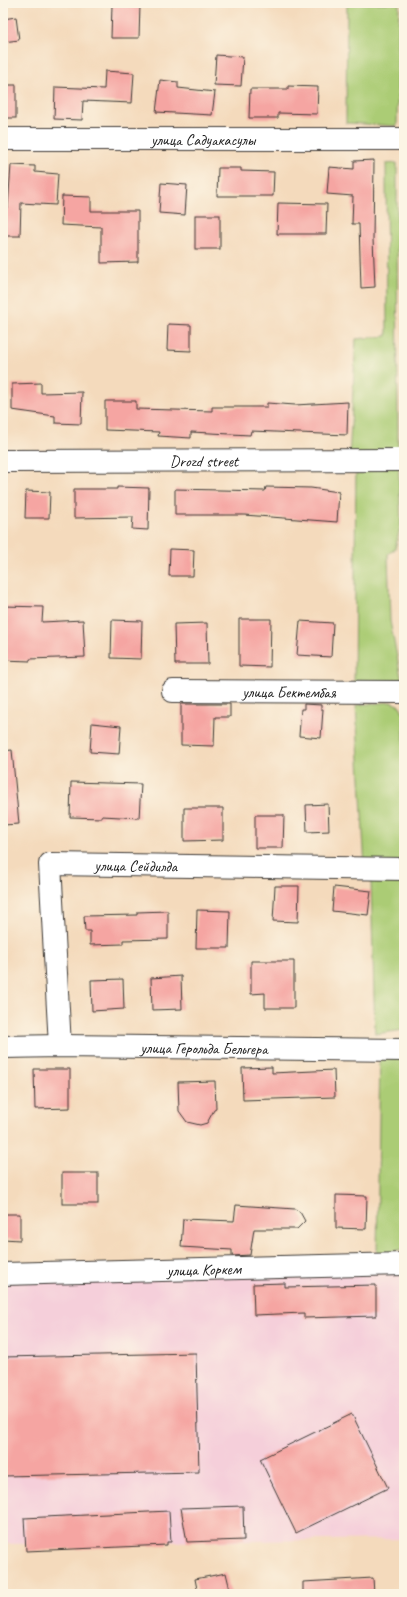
<svg xmlns="http://www.w3.org/2000/svg" width="407" height="1597" viewBox="0 0 407 1597" font-family="Caveat,sans-serif">
<style>
.built{fill:#f5cfda}
.green{fill:#abcc74;stroke:#647448}
.building{fill:#f5a5a2}
.lines{fill:none;stroke-linecap:round;stroke-linejoin:round}
.minor-casing{stroke:#3c3834;stroke-width:24}
.minor{stroke:#fff;stroke-width:22}
.labels{text-anchor:middle;stroke-width:3.5;stroke-linejoin:round;paint-order:stroke}
.street-label{font-size:16px;fill:#1c1c1c;stroke:#fcf5e5}
</style>
<rect width="100%" height="100%" fill="#fcf5e5"/>
<filter id="ink" filterUnits="userSpaceOnUse"><feTurbulence type="fractalNoise" baseFrequency=".025" numOctaves="2"/><feDisplacementMap in="SourceGraphic" scale="8" xChannelSelector="R" yChannelSelector="G"/><feConvolveMatrix kernelMatrix="1 2 1 2 8 2 1 2 1" color-interpolation-filters="sRGB"/></filter>
<filter id="wash" filterUnits="userSpaceOnUse"><feTurbulence type="fractalNoise" baseFrequency=".012" numOctaves="4" result="noise"/><feDisplacementMap in="SourceGraphic" scale="16" xChannelSelector="R" yChannelSelector="G"/><feGaussianBlur stdDeviation="0.9" result="paint"/><feColorMatrix in="noise" values="0 0 0 0 0 0 0 0 0 0 0 0 0 0 0 0 0 1.4 0 .05"/><feComposite in="paint" operator="in"/></filter>
<g filter="url(#wash)">
<rect width="100%" height="100%" fill="#f4dabc"/>
<polygon class="built" points="404,1264 404,1539 3,1544 3,1282"/>
<g class="green">
<polygon points="347,3 399,3 397,126 346,123"/>
<polygon points="397,163 398,459 401,523 395,549 388,554 390,621 401,677 400,692 354,692 356,460 349,459 356,339 387,336 386,164"/>
<polygon points="391,702 400,706 404,714 404,869 365,869 356,705"/>
<polygon points="371,880 404,882 404,1030 375,1034"/>
<polygon points="380,1050 404,1050 404,1249 377,1255"/>
</g>
<g id="blocks">
<g class="building">
<polygon points="112,5 140,5 139,38 111,38"/>
<polygon points="16,17 19,40 3,42 3,19"/>
<polygon points="216,55 243,57 241,86 214,85"/>
<polygon points="105,71 134,73 132,103 83,101 82,120 54,119 55,87 104,89"/>
<polygon points="160,80 178,82 178,88 215,92 212,115 156,112"/>
<rect x="3" y="85" width="13" height="33"/>
<polygon points="288,86 318,87 317,114 278,113 278,118 249,118 250,89 288,89"/>
<polygon points="374,160 373,239 375,287 361,288 359,224 352,224 353,196 327,194 329,167 354,169 354,161"/>
<polygon points="11,165 35,166 35,172 58,174 56,205 21,203 20,236 3,236 3,207 8,207"/>
<polygon points="218,168 241,168 241,171 274,172 273,196 217,196"/>
<polygon points="161,183 187,185 185,215 159,213"/>
<polygon points="62,196 91,197 91,211 138,211 138,262 101,263 101,227 61,225"/>
<polygon points="278,203 327,204 326,234 277,234"/>
<rect x="195" y="215" width="25" height="34"/>
<polygon points="168,324 191,325 191,351 167,350"/>
<polygon points="41,383 41,393 82,392 81,424 55,423 55,416 12,410 12,384"/>
<polygon points="105,401 136,401 136,409 212,411 212,407 267,407 267,403 295,405 348,402 347,435 251,431 250,435 191,432 191,438 158,436 159,432 105,430"/>
<polygon points="117,487 149,488 148,530 132,529 133,517 74,518 74,489 117,489"/>
<polygon points="266,487 311,488 339,492 337,522 244,515 175,515 175,489 265,491"/>
<polygon points="26,491 50,492 49,518 25,518"/>
<polygon points="170,549 194,550 193,576 169,576"/>
<polygon points="3,606 43,607 42,622 83,620 85,657 30,659 30,661 3,660"/>
<polygon points="239,619 271,619 270,667 239,666"/>
<polygon points="112,620 142,621 141,659 111,658"/>
<polygon points="300,621 333,623 331,657 297,655"/>
<polygon points="207,623 208,664 175,664 174,624"/>
<polygon points="181,704 230,704 230,717 215,717 214,746 181,745"/>
<polygon points="304,704 321,705 321,709 323,709 321,738 299,736 301,709 304,709"/>
<polygon points="92,723 121,726 119,754 90,752"/>
<polygon points="12,750 19,824 3,825 3,751"/>
<polygon points="71,782 141,784 139,818 102,816 102,818 70,817"/>
<polygon points="328,804 329,831 307,832 306,805"/>
<polygon points="184,808 223,808 223,840 184,841"/>
<polygon points="255,815 284,815 283,848 255,848"/>
<polygon points="275,886 299,886 298,922 273,921"/>
<polygon points="334,887 371,891 368,915 332,911"/>
<polygon points="197,910 230,911 229,948 196,948"/>
<polygon points="168,911 168,939 123,940 123,944 90,945 90,931 85,931 84,916 137,915 137,912"/>
<polygon points="251,961 294,961 294,1008 265,1008 265,993 251,994"/>
<polygon points="181,976 182,1009 152,1010 151,978"/>
<polygon points="123,979 124,1009 92,1011 91,980"/>
<polygon points="272,1067 272,1073 334,1070 335,1097 243,1100 242,1068"/>
<polygon points="34,1069 70,1069 70,1108 35,1109"/>
<polygon points="215,1081 216,1109 214,1110 207,1123 200,1125 187,1122 179,1111 178,1082"/>
<rect x="62" y="1173" width="36" height="31"/>
<polygon points="336,1195 367,1196 366,1229 336,1228"/>
<polygon points="236,1205 295,1209 300,1212 305,1221 297,1229 254,1229 250,1255 232,1256 232,1250 181,1247 183,1219 234,1221"/>
<polygon points="3,1214 20,1214 20,1240 3,1239"/>
<polygon points="285,1283 285,1287 376,1285 376,1316 304,1318 304,1313 254,1315 253,1284"/>
<polygon points="196,1353 199,1472 3,1476 3,1357"/>
<polygon points="352,1414 388,1488 296,1533 260,1459"/>
<polygon points="243,1506 244,1540 187,1542 181,1508"/>
<polygon points="169,1511 171,1542 167,1542 167,1545 26,1551 24,1518"/>
<polygon points="226,1573 231,1594 198,1594 195,1579"/>
<polygon points="373,1578 374,1594 303,1594 303,1582"/>
</g>
</g>
</g>
<g filter="url(#ink)">
<use href="#blocks" fill-opacity="0" stroke="#3c3834" stroke-width="1"/>
<g class="lines">
<g class="minor-casing">
<g id="minor">
<path id="s1" d="M3,139H404"/>
<path id="s2" d="M3,461L404,460"/>
<path id="s3" d="M173,691L404,692"/>
<path id="s4" d="M60,1046L50,864L404,869"/>
<path id="s5" d="M3,1047L60,1046L404,1050"/>
<path id="s6" d="M3,1274L404,1264"/>
</g>
</g>
<use href="#minor" class="minor"/>
</g>
</g>
<g class="labels">
<g class="street-label">
<text dy="6" stroke="none"><textPath href="#s1" startOffset="200">улица Садуакасулы</textPath></text>
<text dy="6" stroke="none"><textPath href="#s2" startOffset="201">Drozd street</textPath></text>
<text dy="6" stroke="none"><textPath href="#s3" startOffset="116">улица Бектембая</textPath></text>
<text dy="6" stroke="none"><textPath href="#s4" startOffset="268">улица Сейдилда</textPath></text>
<text dy="6" stroke="none"><textPath href="#s5" startOffset="201">улица Герольда Бельгера</textPath></text>
<text dy="6" stroke="none"><textPath href="#s6" startOffset="201">улица Коркем</textPath></text>
</g>
</g>
<rect width="407" height="1597" fill="none" stroke="#fcf5e5" stroke-width="16"/>
</svg>
